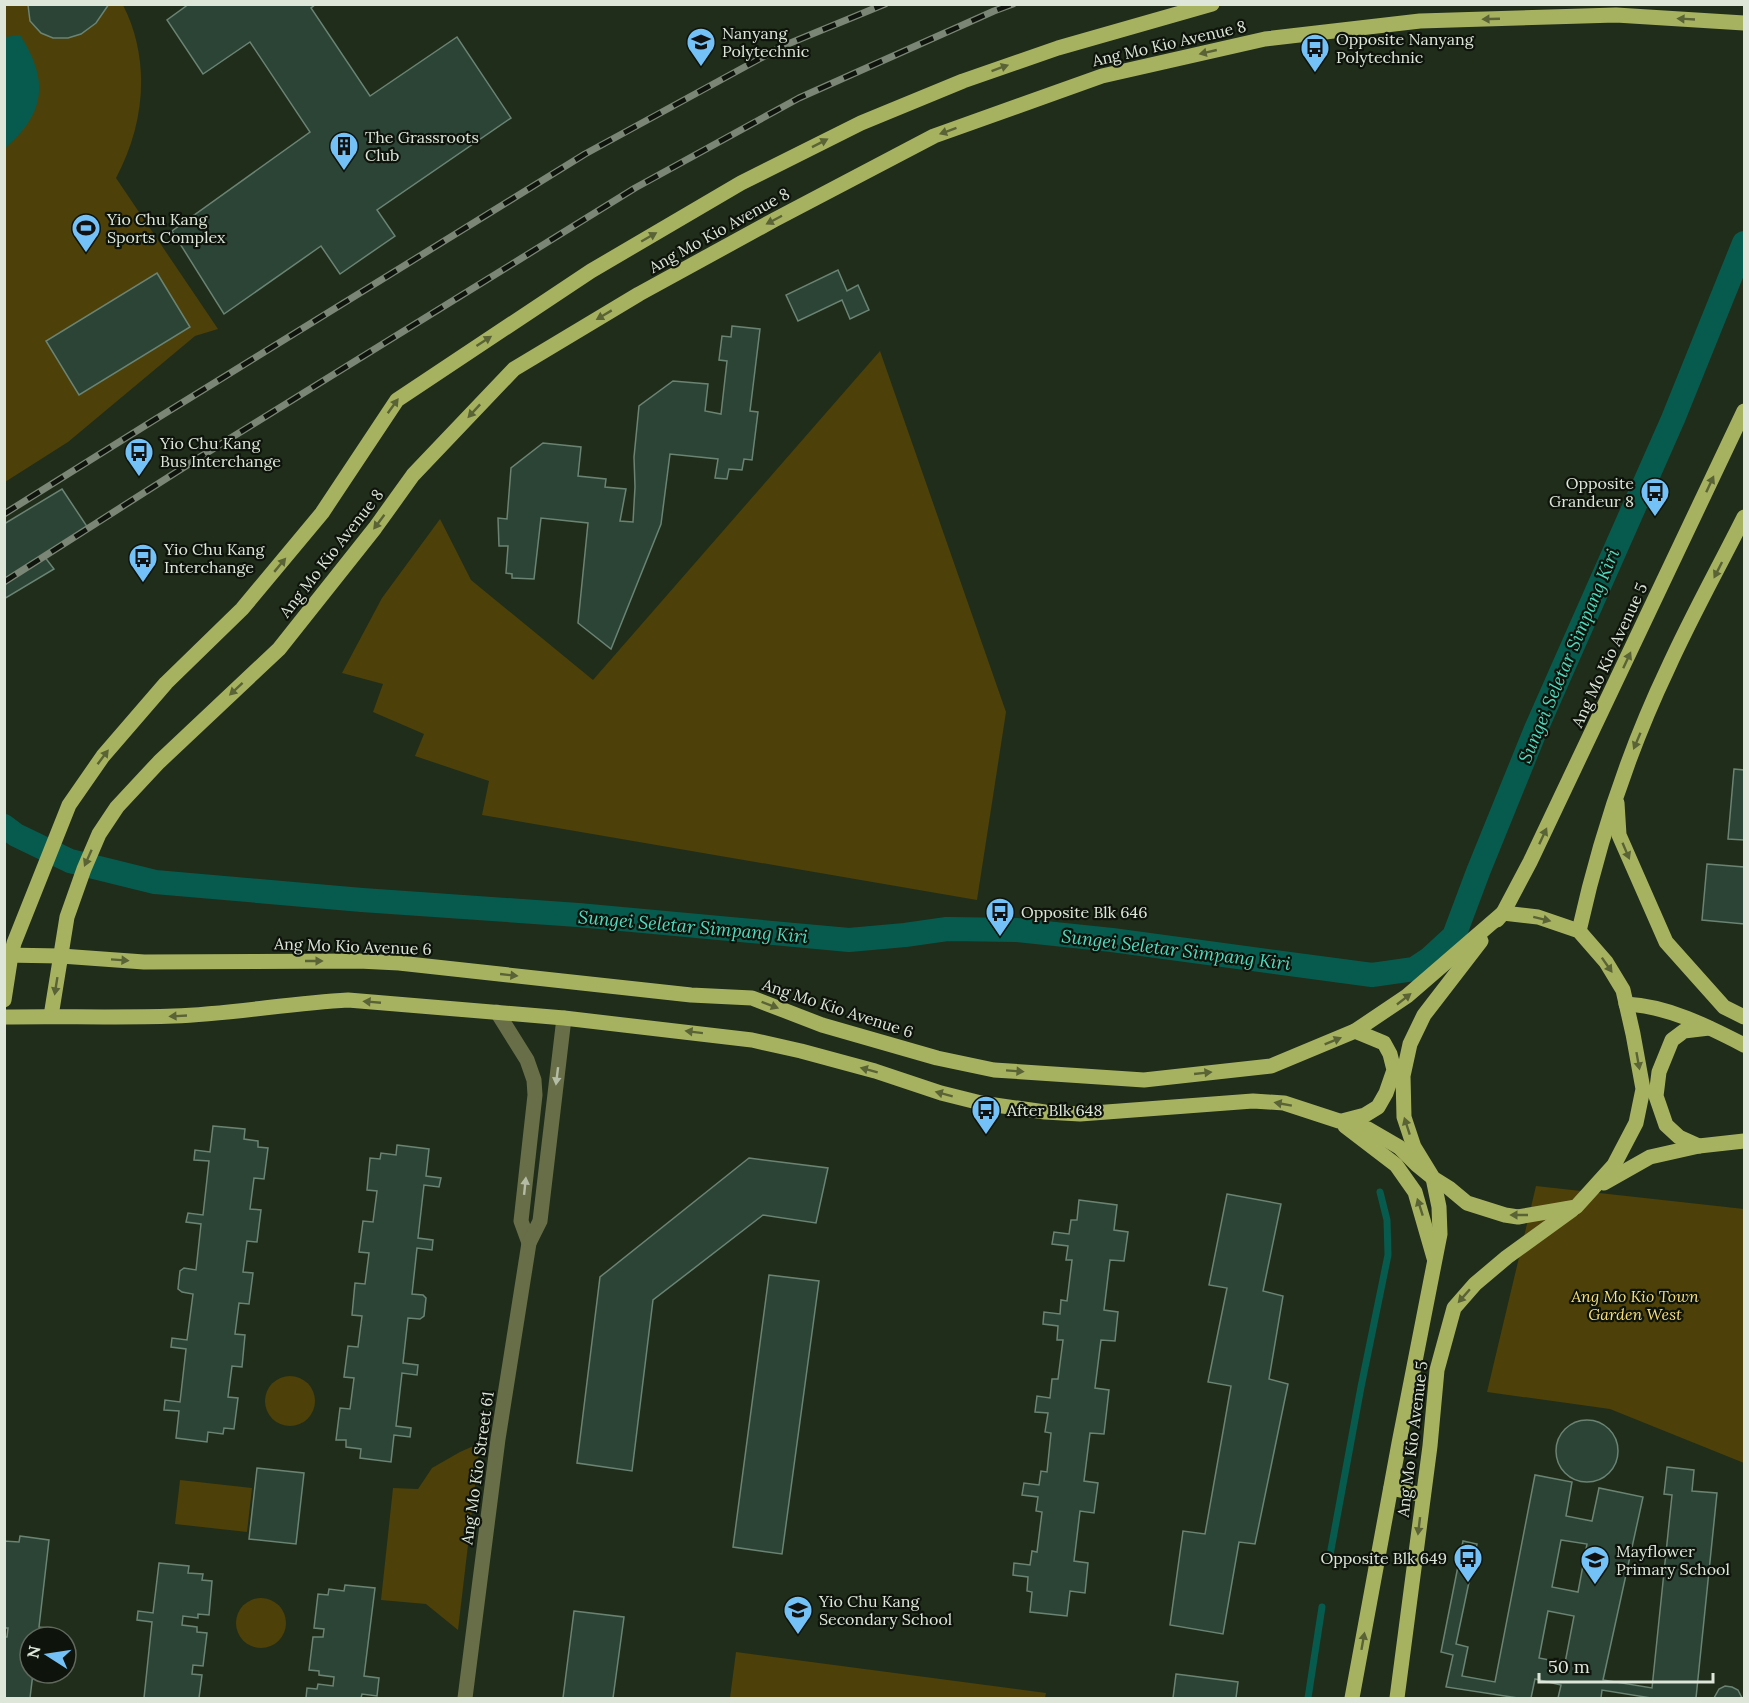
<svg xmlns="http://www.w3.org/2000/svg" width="1749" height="1703" viewBox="0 0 1749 1703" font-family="Lora,serif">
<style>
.green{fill:#4d4009}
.water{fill:#075b4e}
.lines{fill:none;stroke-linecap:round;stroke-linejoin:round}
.stream{stroke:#075b4e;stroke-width:7}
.canal{stroke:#075b4e;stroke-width:24}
.building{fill:#2c4436;stroke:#6a8373;stroke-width:1.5;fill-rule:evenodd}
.minor{stroke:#686e48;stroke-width:15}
.major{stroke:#a7b261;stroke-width:15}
.rail-casing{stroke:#7b8676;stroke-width:7}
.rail{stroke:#0e140b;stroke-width:4.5;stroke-dasharray:14;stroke-linecap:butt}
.oneway{fill:#5a6336}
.oneway2{fill:#b4bca6}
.labels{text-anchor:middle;stroke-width:4.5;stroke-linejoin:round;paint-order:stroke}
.poi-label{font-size:16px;fill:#dde6d9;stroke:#0e140b;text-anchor:start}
.street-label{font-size:16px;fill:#dde6d9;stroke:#0e140b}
.park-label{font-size:16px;font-style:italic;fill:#fadf7a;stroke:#0e140b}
.water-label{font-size:18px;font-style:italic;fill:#51dbc0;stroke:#0e140b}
</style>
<rect width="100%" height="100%" fill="#202d1a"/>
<g class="green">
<path d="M5,5H123C151,60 145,124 116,178L218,329L195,336L68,442L5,482Z"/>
<polygon points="880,351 1006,712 977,900 482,815 489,781 415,756 424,734 373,712 383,684 342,673 382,598 440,519 471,580 593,680"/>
<polygon points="1536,1186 1744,1209 1744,1463 1610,1409 1487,1392"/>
<circle cx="290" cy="1401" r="25"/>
<polygon points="480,1443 458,1630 426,1604 381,1600 393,1488 418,1489 432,1468 460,1452"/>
<polygon points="180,1480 252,1488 247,1532 175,1524"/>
<circle cx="261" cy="1623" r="25"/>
<polygon points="736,1652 1046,1693 1045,1698 730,1698"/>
</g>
<path class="water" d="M20,35C49,80 46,113 5,148V37Z"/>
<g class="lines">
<g class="stream">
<polyline points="1275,961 1288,970"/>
<polyline points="1330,1555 1361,1387 1388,1255 1387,1220 1380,1192"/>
<polyline points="1308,1698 1322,1607"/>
</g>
<polyline class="canal" points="4,826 16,835 70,861 155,882 362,900 578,915 849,940 905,935 947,929 1016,930 1112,940 1372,975 1414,969 1429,959 1454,936 1478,872 1536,729 1673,419 1744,243"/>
</g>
<g class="building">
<polygon points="109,4 96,23 81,34 68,38 53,38 41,33 30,21 28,5"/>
<polygon points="189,4 316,4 311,8 370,96 457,37 511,118 377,210 395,236 340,274 321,246 224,314 172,231 310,132 250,42 203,74 167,20"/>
<polygon points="838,270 847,291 858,285 869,310 850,319 842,300 798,321 786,295"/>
<polygon points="157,273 190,327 79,395 46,341"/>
<polygon points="732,326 760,329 750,411 758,412 752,460 744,459 742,470 729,469 727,479 715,478 718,459 670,454 661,524 611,649 578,623 588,523 541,518 534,579 512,578 512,574 506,573 508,546 499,546 498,518 507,519 511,468 543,443 581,447 578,476 606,479 605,487 626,489 620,521 633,522 635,487 634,457 639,406 673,381 708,384 705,411 721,414 727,361 719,360 722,336 731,337"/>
<polygon points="62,489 88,528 4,580 4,524"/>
<polygon points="44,556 54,569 4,599 4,580"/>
<polygon points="1734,769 1744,770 1744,840 1728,839"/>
<polygon points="1707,864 1744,867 1744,924 1702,920"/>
<polygon points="213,1126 245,1129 244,1139 258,1141 258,1147 268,1148 264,1179 254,1178 250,1209 261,1210 257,1242 247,1241 243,1272 253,1273 249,1304 239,1303 235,1334 245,1335 242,1367 232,1366 228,1397 238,1398 234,1429 224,1428 223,1434 208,1432 207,1442 176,1438 179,1411 164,1410 165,1400 180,1402 186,1349 171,1347 172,1338 187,1340 193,1294 182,1292 178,1289 180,1271 184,1268 196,1270 201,1224 186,1222 188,1213 203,1215 209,1161 194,1160 195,1150 210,1152"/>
<polygon points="397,1145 429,1149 426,1176 441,1178 439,1187 424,1185 418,1238 433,1240 432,1250 417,1248 412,1294 423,1295 426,1298 424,1316 420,1319 408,1318 403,1363 418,1365 417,1375 402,1373 396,1426 411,1428 410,1437 394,1435 391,1462 360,1458 361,1449 346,1447 346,1440 336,1440 340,1408 350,1409 354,1378 344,1377 348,1346 358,1347 362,1316 352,1315 355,1283 365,1284 369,1253 359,1252 363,1221 373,1222 377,1191 367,1190 370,1158 380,1159 381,1153 396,1155"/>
<polygon points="749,1158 828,1168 816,1223 763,1215 653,1300 632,1471 577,1463 600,1277"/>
<polygon points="1227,1194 1281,1204 1263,1291 1283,1296 1269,1379 1288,1384 1255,1544 1239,1542 1223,1634 1170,1625 1183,1531 1205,1534 1231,1386 1208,1382 1227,1288 1209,1285"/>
<polygon points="1079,1200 1117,1205 1114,1230 1128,1232 1124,1261 1110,1260 1104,1310 1118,1312 1115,1341 1101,1340 1095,1388 1109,1390 1104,1434 1090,1433 1084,1481 1098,1483 1094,1513 1080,1511 1074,1561 1088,1563 1085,1593 1070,1591 1067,1616 1030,1612 1032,1592 1027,1591 1028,1577 1013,1575 1014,1563 1030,1565 1032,1551 1037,1552 1042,1512 1036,1511 1038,1497 1022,1495 1024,1483 1039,1485 1041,1471 1047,1472 1051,1433 1045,1432 1048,1413 1035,1412 1037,1396 1050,1398 1052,1379 1058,1379 1063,1340 1057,1340 1058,1326 1043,1324 1044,1312 1060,1314 1061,1300 1067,1301 1072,1260 1066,1260 1068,1246 1052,1244 1054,1232 1069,1234 1071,1220 1077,1220"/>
<polygon points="769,1275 819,1281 782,1554 733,1547"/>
<circle cx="1587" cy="1451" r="31"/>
<path d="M1667,1467L1694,1470L1692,1491L1717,1493L1696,1698H1651L1602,1690L1601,1698H1558L1561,1685L1535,1679L1531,1698H1518L1446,1687L1453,1655L1441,1652L1463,1541L1477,1544L1456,1644L1468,1647L1462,1676L1495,1682L1535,1475L1572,1482L1566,1516L1592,1521L1599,1488L1643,1497L1603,1680L1652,1688L1672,1495L1664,1494ZM1561,1540L1587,1544L1578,1592L1552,1587ZM1548,1611L1574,1616L1565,1663L1539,1658Z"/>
<polygon points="257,1468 304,1473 296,1544 249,1539"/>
<polygon points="20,1536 49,1540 39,1627 54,1629 53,1637 30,1637 30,1673 33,1673 30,1698 4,1698 4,1637 7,1637 8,1628 4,1628 4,1541 19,1542"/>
<polygon points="159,1563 189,1566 188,1573 203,1574 202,1580 212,1581 209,1615 198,1614 198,1618 183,1616 182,1625 197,1627 197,1632 207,1633 203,1666 193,1665 192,1674 202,1675 199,1698 144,1698 152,1622 137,1620 138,1611 153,1613"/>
<polygon points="345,1585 375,1588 364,1676 379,1678 377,1696 362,1694 361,1698 306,1698 307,1688 317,1689 318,1684 333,1686 334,1677 319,1675 319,1671 309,1670 313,1637 323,1637 324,1629 314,1628 318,1594 328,1595 329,1589 344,1591"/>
<polygon points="574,1611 624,1617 613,1698 563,1698"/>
<polygon points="1176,1674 1238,1682 1236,1698 1173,1698"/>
<polygon points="1725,1686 1732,1687 1738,1690 1742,1698 1714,1698 1719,1689"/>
</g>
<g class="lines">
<g class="minor">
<polyline points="497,1012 527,1060 534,1080 535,1095 521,1221 529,1243"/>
<polyline points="465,1698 498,1439 529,1243 540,1221 564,1018"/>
</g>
<g class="major">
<polyline points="1617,803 1619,835 1666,942 1724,1007 1744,1017"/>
<polyline points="1497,920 1503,913 1530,862 1744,411"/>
<path d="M1579,931C1599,841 1628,752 1668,668C1691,617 1719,567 1744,517"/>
<polyline points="1481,941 1424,1015 1410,1044 1403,1076 1404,1117 1414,1147 1433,1178 1449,1188 1467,1203 1505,1215 1518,1217 1576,1207 1614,1165 1636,1123 1643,1089 1633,1034 1623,990 1606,962 1579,931 1538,917 1503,913"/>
<polyline points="4,955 61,956 144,962 359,961 399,963 691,995 752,998 822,1025 937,1058 994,1070 1144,1080 1271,1066 1355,1031 1407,996 1503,913"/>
<polyline points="4,1000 11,955 14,943 69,805 103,756 166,683 242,609 322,513 397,400 591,271 741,183 861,123 963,81 1058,48 1212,4"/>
<path d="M1626,1004C1668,1006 1707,1026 1744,1045"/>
<polyline points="51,1016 67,917 84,869 99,834 117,807 159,762 279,649 375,528 413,475 514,369 639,294 774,220 934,136 1102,76 1265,39 1420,21 1616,15 1744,23"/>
<path d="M4,1017C61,1016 118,1018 174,1016C232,1014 290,1003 348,1000L564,1018L752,1040L801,1051L875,1071L941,1093L981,1103L1045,1112L1080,1114L1253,1101L1284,1103L1339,1121L1368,1129L1399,1147L1417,1165L1433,1178"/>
<polyline points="1342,1121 1365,1115 1378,1107 1386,1093 1394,1070 1390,1054 1384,1043 1355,1031"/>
<polyline points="1345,1126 1396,1165 1415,1192 1434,1258"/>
<polyline points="1699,1146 1679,1137 1666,1125 1656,1096 1659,1072 1672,1040 1684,1031 1709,1028"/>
<polyline points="1604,1183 1650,1157 1699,1146 1744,1141"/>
<polyline points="1391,1488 1423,1495"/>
<polyline points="1352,1698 1399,1443 1440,1234 1439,1207 1433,1178"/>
<polyline points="1397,1698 1430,1446 1437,1370 1454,1308 1475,1284 1507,1257 1572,1210"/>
</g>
<g class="rail-casing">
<g id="rail">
<polyline points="4,514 151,422 585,154 783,46 885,4"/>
<polyline points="4,582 200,457 635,188 799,98 994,11 1013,4"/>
</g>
</g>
<use href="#rail" class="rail"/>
</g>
<defs><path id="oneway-solid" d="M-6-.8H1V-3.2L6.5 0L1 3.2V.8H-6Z" transform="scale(1.5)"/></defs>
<g class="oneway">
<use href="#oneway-solid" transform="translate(1491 19) rotate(178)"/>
<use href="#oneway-solid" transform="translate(1686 19) rotate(-177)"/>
<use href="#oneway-solid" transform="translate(1208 52) rotate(167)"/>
<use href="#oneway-solid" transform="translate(1000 68) rotate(-20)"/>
<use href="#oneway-solid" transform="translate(948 131) rotate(160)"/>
<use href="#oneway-solid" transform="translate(820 143) rotate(-27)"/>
<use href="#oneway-solid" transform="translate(774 220) rotate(152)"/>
<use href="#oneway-solid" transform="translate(649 237) rotate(-30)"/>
<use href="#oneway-solid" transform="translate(604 315) rotate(149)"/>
<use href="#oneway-solid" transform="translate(484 341) rotate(-33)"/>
<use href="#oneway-solid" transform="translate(393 406) rotate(-54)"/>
<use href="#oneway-solid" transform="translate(474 411) rotate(133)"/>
<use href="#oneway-solid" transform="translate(1710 484) rotate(-65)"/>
<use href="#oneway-solid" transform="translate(379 522) rotate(127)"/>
<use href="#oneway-solid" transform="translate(280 565) rotate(-50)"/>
<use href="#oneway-solid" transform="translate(1718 570) rotate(117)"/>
<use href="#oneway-solid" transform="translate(1627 660) rotate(-65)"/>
<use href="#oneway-solid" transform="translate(236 689) rotate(137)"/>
<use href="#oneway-solid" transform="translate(1637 741) rotate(113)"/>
<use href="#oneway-solid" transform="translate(103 757) rotate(-53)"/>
<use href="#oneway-solid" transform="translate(1543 836) rotate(-65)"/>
<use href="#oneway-solid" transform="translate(1626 851) rotate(67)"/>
<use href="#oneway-solid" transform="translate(88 858) rotate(114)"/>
<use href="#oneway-solid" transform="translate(1542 919) rotate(14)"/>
<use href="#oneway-solid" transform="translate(120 960) rotate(4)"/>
<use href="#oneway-solid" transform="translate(314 961)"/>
<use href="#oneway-solid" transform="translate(1607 965) rotate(55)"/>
<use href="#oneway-solid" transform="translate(509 975) rotate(6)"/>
<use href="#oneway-solid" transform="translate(56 986) rotate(99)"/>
<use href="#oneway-solid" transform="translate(1404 999) rotate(-38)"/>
<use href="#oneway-solid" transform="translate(372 1002) rotate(-175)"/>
<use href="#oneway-solid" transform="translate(770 1005) rotate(21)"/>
<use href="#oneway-solid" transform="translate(178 1016) rotate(177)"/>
<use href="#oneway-solid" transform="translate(694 1032) rotate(-173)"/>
<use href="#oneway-solid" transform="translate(1333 1041) rotate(-22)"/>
<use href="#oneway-solid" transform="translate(1638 1061) rotate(80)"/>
<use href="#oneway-solid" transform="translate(869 1070) rotate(-165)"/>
<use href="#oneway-solid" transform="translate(1015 1071) rotate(4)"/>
<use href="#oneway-solid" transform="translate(1203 1073) rotate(-6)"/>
<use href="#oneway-solid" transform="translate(944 1094) rotate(-165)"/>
<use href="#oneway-solid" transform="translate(1283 1104) rotate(-170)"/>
<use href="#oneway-solid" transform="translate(1407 1126) rotate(-108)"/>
<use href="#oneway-solid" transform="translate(1420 1207) rotate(-108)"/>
<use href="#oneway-solid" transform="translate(1519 1215) rotate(180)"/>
<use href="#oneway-solid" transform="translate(1464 1296) rotate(131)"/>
<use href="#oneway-solid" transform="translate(1419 1526) rotate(97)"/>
<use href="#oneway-solid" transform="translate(1363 1641) rotate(-80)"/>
</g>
<g class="oneway2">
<use href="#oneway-solid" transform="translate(557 1076) rotate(97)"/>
<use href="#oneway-solid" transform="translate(525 1186) rotate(-84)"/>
</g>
<defs>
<g id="university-pin" transform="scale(1.5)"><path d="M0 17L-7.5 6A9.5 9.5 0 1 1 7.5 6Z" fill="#73c1f6" stroke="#0e140b"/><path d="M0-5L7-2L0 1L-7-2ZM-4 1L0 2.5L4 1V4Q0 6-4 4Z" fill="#111"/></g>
<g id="bus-pin" transform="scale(1.5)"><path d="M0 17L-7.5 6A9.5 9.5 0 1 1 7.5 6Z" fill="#73c1f6" stroke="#0e140b"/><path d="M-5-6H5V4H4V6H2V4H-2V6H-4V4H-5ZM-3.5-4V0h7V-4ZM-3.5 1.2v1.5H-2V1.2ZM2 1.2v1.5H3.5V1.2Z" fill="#111"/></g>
<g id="building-pin" transform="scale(1.5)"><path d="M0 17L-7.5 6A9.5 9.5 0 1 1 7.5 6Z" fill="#73c1f6" stroke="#0e140b"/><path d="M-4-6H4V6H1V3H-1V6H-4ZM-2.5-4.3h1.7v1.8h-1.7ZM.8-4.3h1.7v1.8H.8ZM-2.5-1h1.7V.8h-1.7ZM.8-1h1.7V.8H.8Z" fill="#111"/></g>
<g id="stadium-pin" transform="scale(1.5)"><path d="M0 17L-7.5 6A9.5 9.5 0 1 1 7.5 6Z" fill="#73c1f6" stroke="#0e140b"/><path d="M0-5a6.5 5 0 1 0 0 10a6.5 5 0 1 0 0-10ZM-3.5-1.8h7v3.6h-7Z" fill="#111"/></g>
<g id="school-pin" transform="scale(1.5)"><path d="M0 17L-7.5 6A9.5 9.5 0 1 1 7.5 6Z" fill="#73c1f6" stroke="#0e140b"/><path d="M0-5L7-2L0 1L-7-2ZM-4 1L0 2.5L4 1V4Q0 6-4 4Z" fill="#111"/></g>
</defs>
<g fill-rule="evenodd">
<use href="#university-pin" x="701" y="42"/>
<use href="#bus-pin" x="1315" y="48"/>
<use href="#building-pin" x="344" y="146"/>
<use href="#stadium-pin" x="86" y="228"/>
<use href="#bus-pin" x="139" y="452"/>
<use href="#bus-pin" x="1655" y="492"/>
<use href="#bus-pin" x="143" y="558"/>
<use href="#bus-pin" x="1000" y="912"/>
<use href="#bus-pin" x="986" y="1110"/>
<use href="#bus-pin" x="1468" y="1558"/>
<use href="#school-pin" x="1595" y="1560"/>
<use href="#school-pin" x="798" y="1610"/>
</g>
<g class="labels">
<g class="poi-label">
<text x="722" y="39">Nanyang<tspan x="722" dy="18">Polytechnic</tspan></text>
<text x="1336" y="45">Opposite Nanyang<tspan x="1336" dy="18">Polytechnic</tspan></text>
<text x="365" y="143">The Grassroots<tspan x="365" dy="18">Club</tspan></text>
<text x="107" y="225">Yio Chu Kang<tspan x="107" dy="18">Sports Complex</tspan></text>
<text x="160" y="449">Yio Chu Kang<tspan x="160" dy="18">Bus Interchange</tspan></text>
<text x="1634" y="489" text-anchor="end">Opposite<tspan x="1634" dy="18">Grandeur 8</tspan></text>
<text x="164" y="555">Yio Chu Kang<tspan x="164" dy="18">Interchange</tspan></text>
<text x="1021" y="918">Opposite Blk 646</text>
<text x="1007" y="1116">After Blk 648</text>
<text x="1616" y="1557">Mayflower<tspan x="1616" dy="18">Primary School</tspan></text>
<text x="1447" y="1564" text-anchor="end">Opposite Blk 649</text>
<text x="819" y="1607">Yio Chu Kang<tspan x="819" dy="18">Secondary School</tspan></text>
</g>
<g class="street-label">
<text transform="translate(1169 43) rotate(-13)" y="6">Ang Mo Kio Avenue 8</text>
<text transform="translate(719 230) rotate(-29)" y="6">Ang Mo Kio Avenue 8</text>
<text transform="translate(331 553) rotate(-52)" y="6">Ang Mo Kio Avenue 8</text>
<text transform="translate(1609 655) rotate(-65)" y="6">Ang Mo Kio Avenue 5</text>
<text transform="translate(353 946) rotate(2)" y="6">Ang Mo Kio Avenue 6</text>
<text transform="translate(838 1008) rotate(18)" y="6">Ang Mo Kio Avenue 6</text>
<text transform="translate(1412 1439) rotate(-83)" y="6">Ang Mo Kio Avenue 5</text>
<text transform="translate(477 1468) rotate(-82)" y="6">Ang Mo Kio Street 61</text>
</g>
<g class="park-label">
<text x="1635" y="1302">Ang Mo Kio Town<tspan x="1635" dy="18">Garden West</tspan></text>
</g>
<g class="water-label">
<text transform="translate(1569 656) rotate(-67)" y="6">Sungei Seletar Simpang Kiri</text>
<text transform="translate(693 927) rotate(5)" y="6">Sungei Seletar Simpang Kiri</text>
<text transform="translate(1176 950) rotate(7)" y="6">Sungei Seletar Simpang Kiri</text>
</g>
</g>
<rect width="1749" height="1703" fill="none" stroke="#dde6d9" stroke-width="12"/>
<g transform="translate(48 1655) rotate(282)"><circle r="28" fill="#0e140b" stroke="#61685d" stroke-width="1.5"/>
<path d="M0-4.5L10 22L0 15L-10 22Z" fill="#73c1f6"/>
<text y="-9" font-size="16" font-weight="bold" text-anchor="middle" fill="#dde6d9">N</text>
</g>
<path d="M1539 1673v9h174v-9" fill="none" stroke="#dde6d9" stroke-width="3"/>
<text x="1548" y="1673" font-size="18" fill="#dde6d9" stroke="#0e140b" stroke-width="4.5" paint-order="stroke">50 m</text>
</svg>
